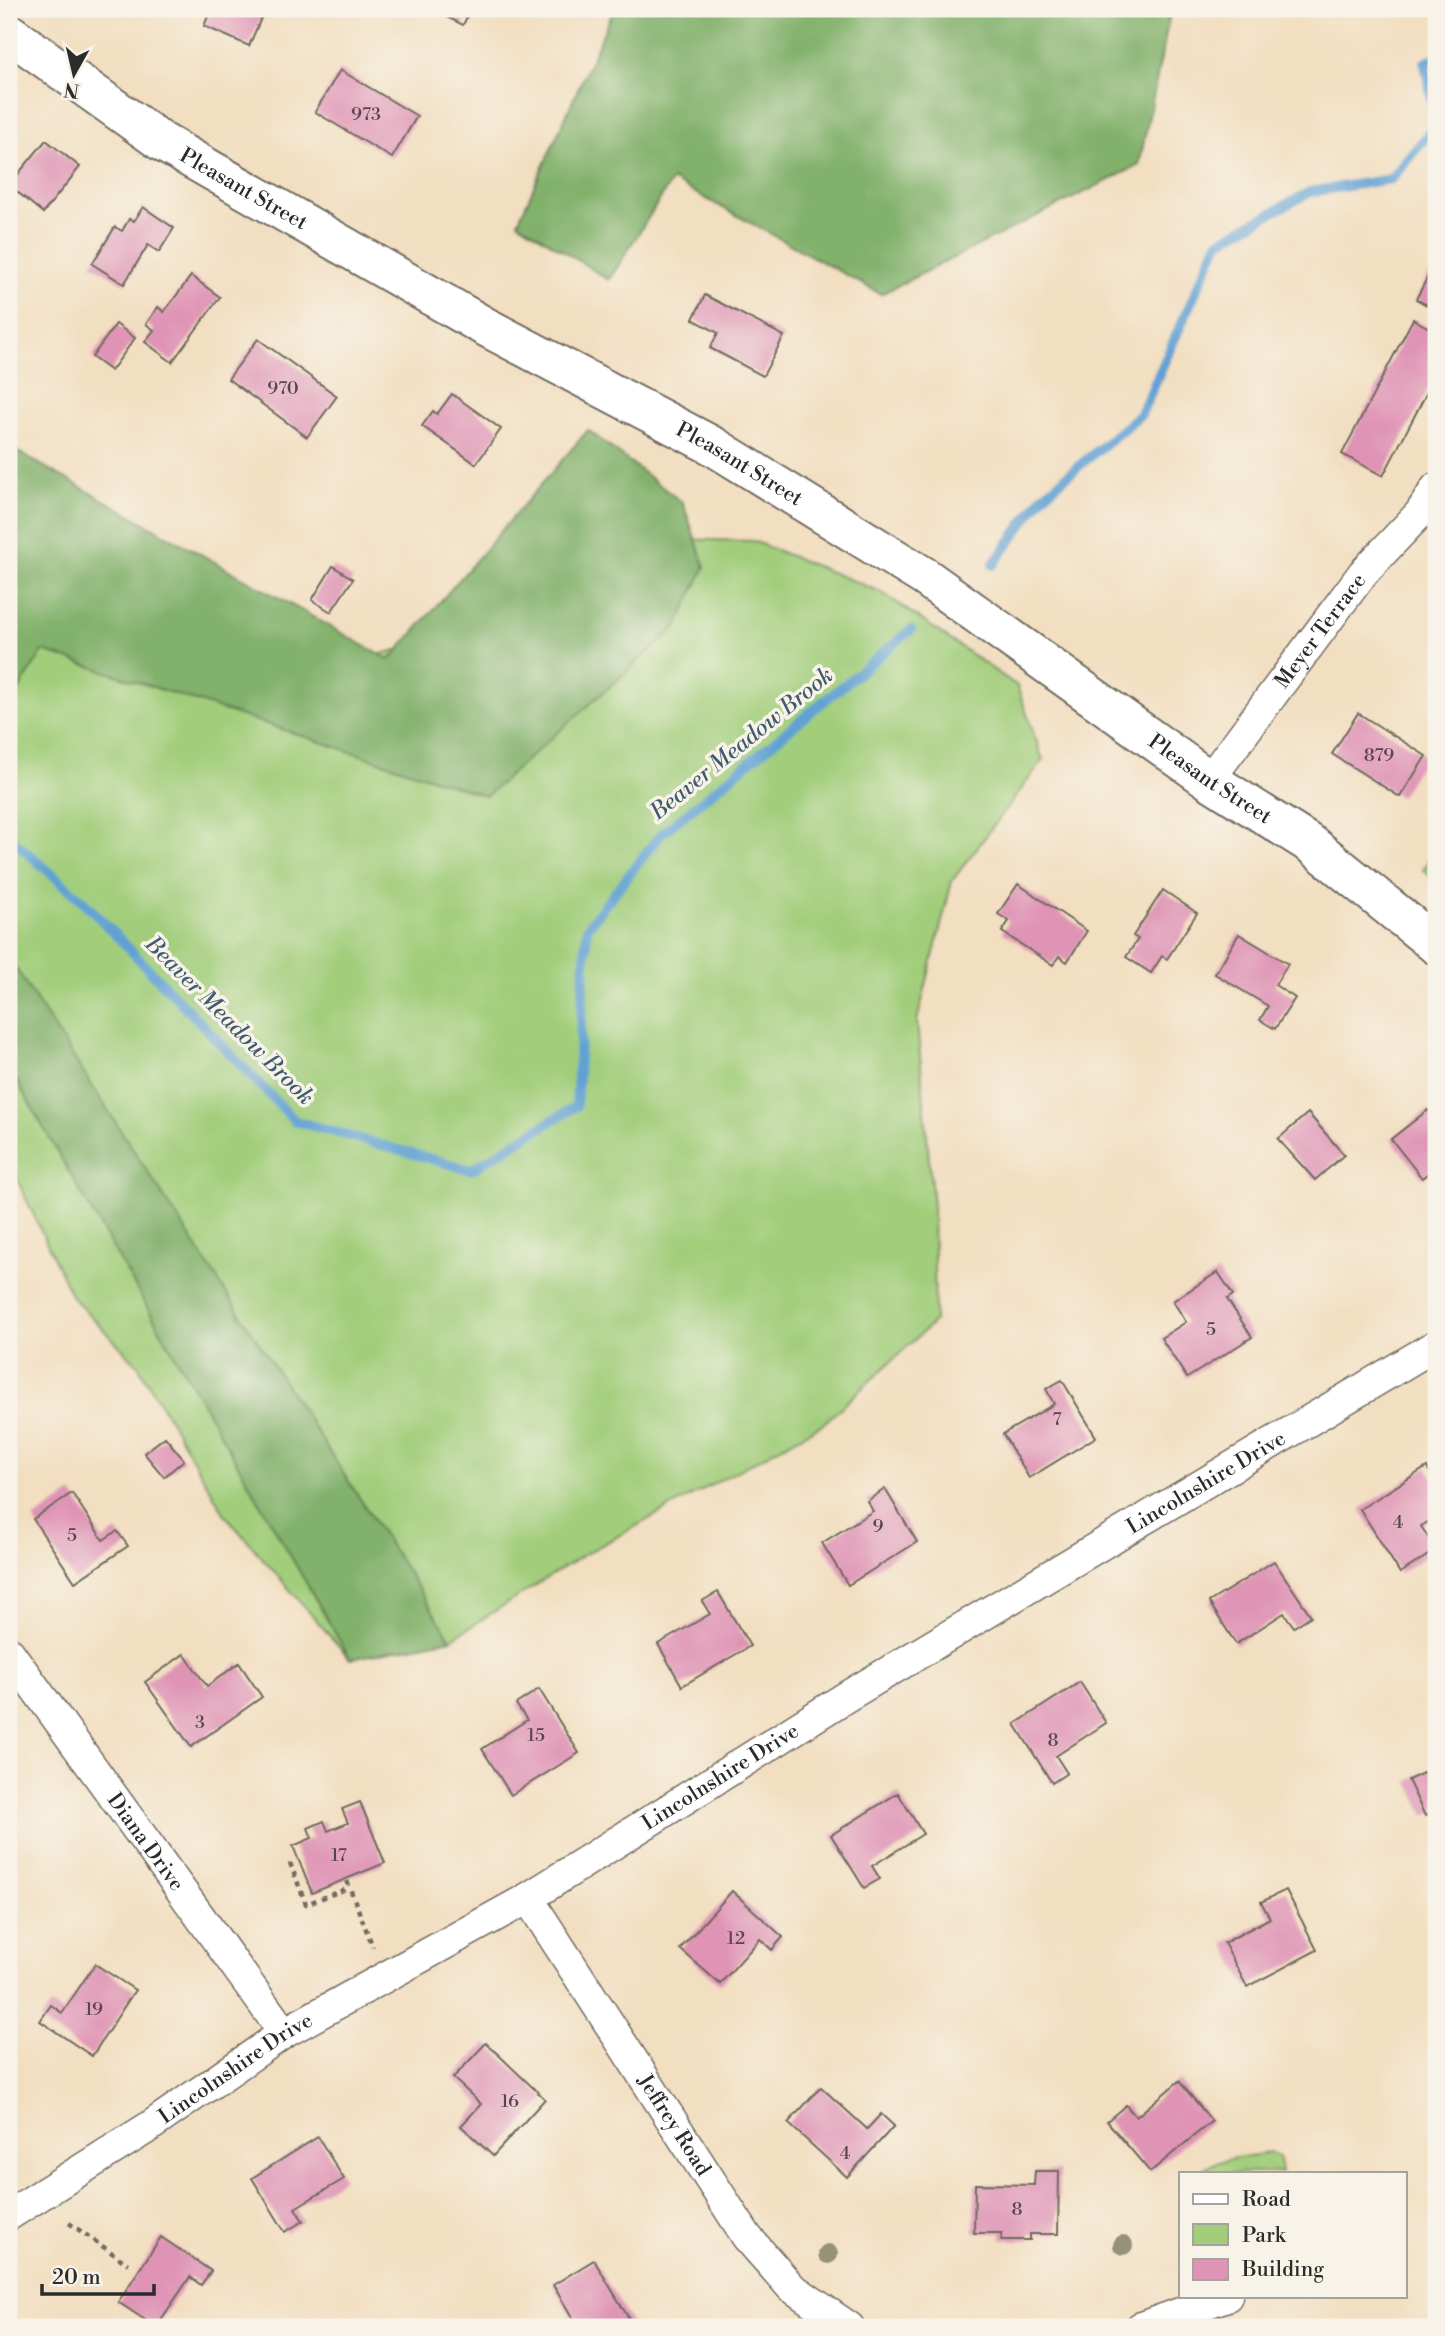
<svg xmlns="http://www.w3.org/2000/svg" width="1445" height="2336" viewBox="0 0 1445 2336" font-family="'Libre Bodoni',serif">
<style>
.green{fill:#a2ce7b;stroke:#667c53;stroke-width:2}
.forest{fill:#81b16b;stroke:#566e4b;stroke-width:2}
.lines{fill:none;stroke-linecap:round;stroke-linejoin:round}
.stream{stroke:#61a1d3;stroke-width:10}
.building{fill:#df94b5}
.minor-casing{stroke:#716a5f;stroke-width:33}
.secondary-casing{stroke:#716a5f;stroke-width:42}
.path{stroke:#716a5f;stroke-width:4.5;stroke-dasharray:5 5;stroke-linecap:butt}
.minor{stroke:#fff;stroke-width:30}
.secondary{stroke:#fff;stroke-width:38}
.tree{fill:#959279}
.labels{text-anchor:middle;stroke-width:7;stroke-linejoin:round;paint-order:stroke}
.number-label{font-size:18px;fill:#58454e}
.street-label{font-size:21px;fill:#2b2b2b;stroke:#f7f3e8}
.water-label{font-size:23px;font-style:italic;fill:#415a6e;stroke:#f7f3e8}
</style>
<rect width="100%" height="100%" fill="#f7f3e8"/>
<filter id="ink" filterUnits="userSpaceOnUse"><feTurbulence type="fractalNoise" baseFrequency=".0143" numOctaves="2"/><feDisplacementMap in="SourceGraphic" scale="14" xChannelSelector="R" yChannelSelector="G"/><feConvolveMatrix kernelMatrix="1 2 1 2 8 2 1 2 1" color-interpolation-filters="sRGB"/></filter>
<filter id="wash" filterUnits="userSpaceOnUse"><feTurbulence type="fractalNoise" baseFrequency=".00686" numOctaves="4" result="noise"/><feDisplacementMap in="SourceGraphic" scale="28" xChannelSelector="R" yChannelSelector="G"/><feGaussianBlur stdDeviation="1.57" result="paint"/><feColorMatrix in="noise" values="0 0 0 0 0 0 0 0 0 0 0 0 0 0 0 0 0 1.4 0 .05"/><feComposite in="paint" operator="in"/></filter>
<g filter="url(#wash)">
<rect width="100%" height="100%" fill="#f2dec0"/>
<g class="green">
<polygon points="594,537 753,541 881,592 1017,686 1043,760 952,881 917,1021 933,1206 935,1321 823,1424 585,1554 451,1639 350,1659 225,1515 138,1365 72,1297 9,1162 9,675 47,601 302,674 480,629"/>
<polygon points="1436,846 1436,880 1423,870"/>
<path d="M1269,2153L1277,2155L1280,2159L1281,2173H1197C1215,2158 1247,2157 1269,2153Z"/>
</g>
<g class="forest">
<polygon points="614,9 1171,9 1139,165 881,294 672,180 609,280 518,222"/>
<polygon points="588,430 683,503 705,567 676,628 486,796 43,651 9,706 9,447 390,660"/>
<polygon points="9,958 451,1639 350,1659 9,1068"/>
</g>
<g class="lines">
<g class="stream">
<polyline points="1436,57 1425,63 1436,121"/>
<polyline points="993,565 1042,497 1141,414 1218,242 1310,192 1391,179 1436,125"/>
<polyline points="9,837 83,901 295,1121 471,1170 576,1106 587,928 660,835 911,630"/>
</g>
</g>
<g id="blocks">
<g class="building">
<polygon points="211,9 265,9 249,46 204,26"/>
<polygon points="431,9 471,9 463,25"/>
<polygon points="340,70 417,116 392,158 315,112"/>
<polygon points="46,140 80,167 43,213 9,185"/>
<polygon points="143,207 174,228 159,252 148,245 124,284 92,264 115,227 122,231 129,219 134,221"/>
<polygon points="1434,265 1436,267 1436,310 1416,299"/>
<polygon points="191,276 220,297 172,362 145,342 154,330 146,324 158,307 164,312"/>
<polygon points="705,295 784,336 763,376 710,348 718,333 693,319"/>
<polygon points="1413,319 1436,332 1436,375 1383,476 1342,454"/>
<polygon points="116,324 135,338 111,371 92,357"/>
<polygon points="258,339 337,396 307,437 228,379"/>
<polygon points="452,394 501,429 476,464 422,426 433,411 437,414"/>
<polygon points="333,566 353,579 331,612 312,600"/>
<polygon points="1358,713 1426,756 1400,797 1332,754"/>
<polygon points="1018,884 1087,931 1067,962 1059,956 1053,965 1002,932 1009,921 998,914"/>
<polygon points="1163,890 1197,913 1167,959 1162,956 1151,973 1126,957 1138,939 1133,936"/>
<polygon points="1239,934 1288,964 1275,985 1295,998 1275,1029 1260,1020 1268,1006 1215,974"/>
<polygon points="1428,1110 1436,1121 1436,1167 1422,1178 1391,1139"/>
<polygon points="1308,1113 1344,1155 1315,1180 1278,1139"/>
<polygon points="1218,1272 1233,1295 1227,1299 1252,1337 1187,1378 1161,1338 1186,1322 1173,1301"/>
<polygon points="1062,1380 1096,1437 1029,1478 1003,1434 1054,1404 1046,1389"/>
<polygon points="165,1437 184,1460 164,1477 144,1453"/>
<polygon points="1427,1467 1436,1483 1436,1517 1421,1526 1436,1550 1400,1573 1360,1509"/>
<polygon points="885,1489 917,1542 848,1585 822,1543 873,1511 867,1501"/>
<polygon points="72,1493 103,1540 117,1531 128,1546 75,1582 33,1519"/>
<polygon points="1274,1561 1311,1616 1294,1627 1284,1613 1236,1644 1209,1602"/>
<polygon points="718,1592 750,1646 682,1686 658,1644 710,1614 702,1601"/>
<polygon points="184,1654 207,1686 239,1663 262,1697 191,1747 145,1682"/>
<polygon points="1080,1682 1106,1723 1056,1756 1067,1773 1052,1783 1015,1724"/>
<polygon points="539,1689 579,1753 511,1795 482,1749 527,1720 516,1704"/>
<polygon points="1436,1767 1436,1811 1425,1816 1408,1780"/>
<polygon points="898,1793 923,1834 872,1866 880,1879 864,1888 831,1835"/>
<polygon points="360,1802 385,1863 312,1893 293,1846 312,1838 308,1828 324,1821 328,1831 348,1823 342,1809"/>
<polygon points="1286,1890 1317,1950 1247,1987 1224,1943 1270,1918 1261,1902"/>
<polygon points="732,1891 783,1937 772,1950 760,1939 720,1984 680,1949"/>
<polygon points="95,1964 135,1990 92,2056 40,2021 51,2005 62,2013"/>
<polygon points="486,2043 545,2099 493,2156 461,2126 481,2104 453,2078"/>
<polygon points="1179,2081 1212,2121 1150,2172 1107,2121 1126,2105 1136,2117"/>
<polygon points="821,2087 867,2129 881,2114 894,2126 847,2177 788,2123"/>
<polygon points="318,2137 344,2179 295,2208 303,2221 285,2232 252,2178"/>
<polygon points="1035,2171 1059,2171 1058,2234 1030,2234 1030,2240 1002,2240 1002,2233 974,2233 975,2184 1034,2185"/>
<polygon points="161,2237 211,2271 201,2285 190,2277 156,2327 118,2302"/>
<polygon points="594,2260 634,2327 578,2327 553,2285"/>
</g>
</g>
</g>
<g filter="url(#ink)">
<use href="#blocks" fill-opacity="0" stroke="#716a5f" stroke-width="2"/>
<g class="lines">
<g class="minor-casing">
<g id="minor">
<path id="s1" d="M1209,780L1363,573L1420,513L1436,488"/>
<path id="s2" d="M9,1652L284,2033"/>
<path id="s3" d="M528,1898L747,2237L791,2287L849,2327"/>
<path id="s4" d="M9,2215L149,2127L284,2033L528,1898L846,1697L1436,1345"/>
<polyline points="1141,2327 1227,2296"/>
</g>
</g>
<g class="secondary-casing">
<g id="secondary">
<path id="s5" d="M9,33L162,142L484,326L713,446L925,577L1209,780L1312,845L1436,945"/>
</g>
</g>
<g class="path">
<polyline points="290,1863 306,1904 349,1888"/>
<polyline points="347,1881 373,1947"/>
<polyline points="69,2223 128,2264"/>
</g>
<use href="#minor" class="minor"/>
<use href="#secondary" class="secondary"/>
</g>
<g class="tree">
<circle cx="1123" cy="2245" r="10"/>
<circle cx="828" cy="2254" r="10"/>
</g>
</g>
<g class="labels">
<g class="number-label">
<text x="366" y="120">973</text>
<text x="283" y="394">970</text>
<text x="1379" y="761">879</text>
<text x="1211" y="1335">5</text>
<text x="1057" y="1425">7</text>
<text x="1398" y="1528">4</text>
<text x="878" y="1532">9</text>
<text x="72" y="1541">5</text>
<text x="200" y="1728">3</text>
<text x="536" y="1741">15</text>
<text x="1053" y="1746">8</text>
<text x="339" y="1861">17</text>
<text x="736" y="1944">12</text>
<text x="94" y="2015">19</text>
<text x="510" y="2107">16</text>
<text x="845" y="2159">4</text>
<text x="1017" y="2215">8</text>
</g>
<g class="street-label">
<text dy="7" stroke="none"><textPath href="#s5" startOffset="282">Pleasant Street</textPath></text>
<text dy="7" stroke="none"><textPath href="#s5" startOffset="849">Pleasant Street</textPath></text>
<text dy="7" stroke="none"><textPath href="#s1" startOffset="186">Meyer Terrace</textPath></text>
<text dy="7" stroke="none"><textPath href="#s5" startOffset="1416">Pleasant Street</textPath></text>
<text dy="7" stroke="none"><textPath href="#s4" startOffset="1404">Lincolnshire Drive</textPath></text>
<text dy="7" stroke="none"><textPath href="#s4" startOffset="836">Lincolnshire Drive</textPath></text>
<text dy="7" stroke="none"><textPath href="#s2" startOffset="234">Diana Drive</textPath></text>
<text dy="7" stroke="none"><textPath href="#s4" startOffset="270">Lincolnshire Drive</textPath></text>
<text dy="7" stroke="none"><textPath href="#s3" startOffset="270">Jeffrey Road</textPath></text>
</g>
<g class="water-label">
<text transform="translate(741 743) rotate(-39)" y="8">Beaver Meadow Brook</text>
<text transform="translate(230 1020) rotate(45)" y="8">Beaver Meadow Brook</text>
</g>
</g>
<rect width="1445" height="2336" fill="none" stroke="#f7f3e8" stroke-width="35"/>
<rect x="1179" y="2172" width="228" height="126" fill="#f7f3e8" stroke="#a5a39c" stroke-width="2"/>
<rect x="1193" y="2194" width="35" height="10" fill="#ffffff" stroke="#a5a39c" stroke-width="2"/>
<text x="1242" y="2206" font-size="21" fill="#2b2b2b">Road</text>
<rect x="1193" y="2224" width="35" height="21" fill="#a2ce7b" stroke="#a5a39c" stroke-width="2"/>
<text x="1242" y="2242" font-size="21" fill="#2b2b2b">Park</text>
<rect x="1193" y="2259" width="35" height="21" fill="#df94b5" stroke="#a5a39c" stroke-width="2"/>
<text x="1242" y="2276" font-size="21" fill="#2b2b2b">Building</text>
<g transform="translate(74 74) rotate(188)" stroke="#f7f3e8" stroke-width="5" paint-order="stroke">
<path d="M0-5L12 26L0 18L-12 26Z" fill="#2b2b2b"/>
<text y="-10" font-size="19" font-weight="bold" text-anchor="middle" fill="#2b2b2b">N</text>
</g>
<path d="M42 2284v10h112v-10" fill="none" stroke="#2b2b2b" stroke-width="3.5"/>
<text x="52" y="2284" font-size="21" fill="#2b2b2b" stroke="#f7f3e8" stroke-width="5" paint-order="stroke">20 m</text>
</svg>
